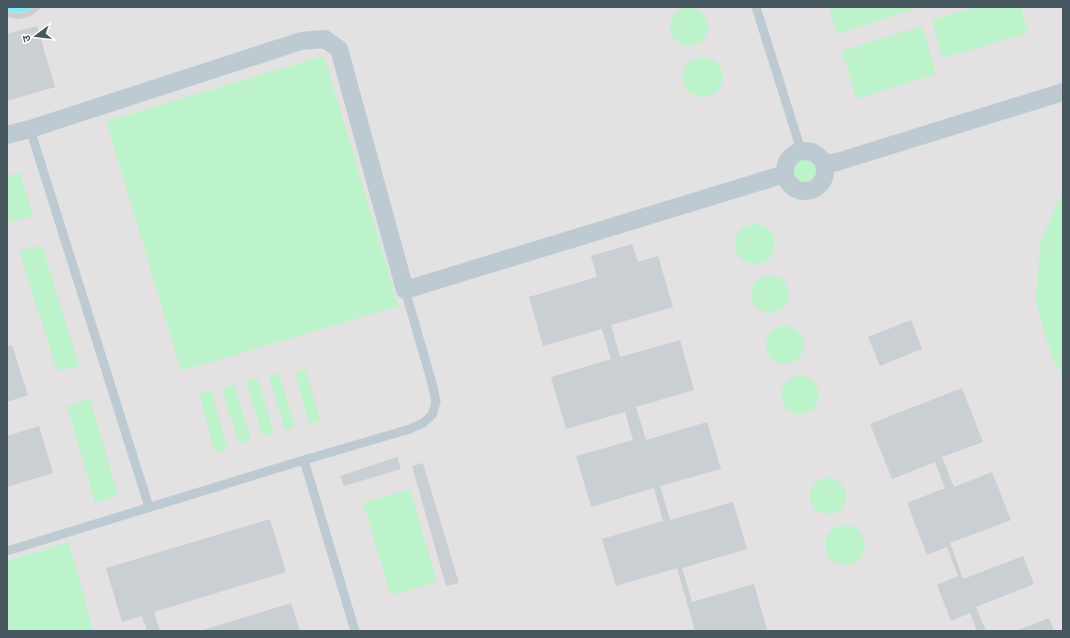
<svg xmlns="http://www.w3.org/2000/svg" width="1070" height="638" viewBox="0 0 1070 638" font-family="'Public Sans','Noto Sans Devanagari',sans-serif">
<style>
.education{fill:#e4e1e3}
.green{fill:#bdf3cb}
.water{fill:#87eaf3}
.building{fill:#cacfd3}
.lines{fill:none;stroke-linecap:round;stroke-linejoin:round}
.service{stroke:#bdcad1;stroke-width:9}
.minor{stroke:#bdcad1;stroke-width:18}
</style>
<rect width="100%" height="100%" fill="#f3f1f1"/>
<rect class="education" x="7" y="7" width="1056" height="624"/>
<g class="green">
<polygon points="829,7 913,7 914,9 837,34"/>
<polygon points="977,7 1021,7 1028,33 943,58 932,20"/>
<circle cx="689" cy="27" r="19"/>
<polygon points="922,26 936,74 856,99 842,51"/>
<polygon points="324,56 399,306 181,371 106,121"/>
<circle cx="703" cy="77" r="20"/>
<circle cx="805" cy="171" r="11"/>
<polygon points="20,172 33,216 10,223 7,212 7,176"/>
<polygon points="1063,191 1063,375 1053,361 1036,303 1040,243"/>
<circle cx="755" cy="244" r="20"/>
<polygon points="42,245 79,366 57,371 19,251"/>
<circle cx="770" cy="294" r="19"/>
<circle cx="785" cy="345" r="19"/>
<polygon points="306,369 320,421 309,424 295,372"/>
<polygon points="279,373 295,427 285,430 269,376"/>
<circle cx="800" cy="395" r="19"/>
<polygon points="257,377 274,433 263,436 246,381"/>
<polygon points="234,385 251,440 239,444 222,389"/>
<polygon points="211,390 228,449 215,453 199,393"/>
<polygon points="90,399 118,495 95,503 67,406"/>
<circle cx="828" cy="496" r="18"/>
<polygon points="410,489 437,582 391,595 363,503"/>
<circle cx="845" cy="545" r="20"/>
<polygon points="69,542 93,631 7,631 7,561"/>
</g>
<path class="water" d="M7,7H34C26,13 17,14 7,11Z"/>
<g class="building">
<polygon points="34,7 42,7 37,12 28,17 18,19 7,17 7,11 13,13 22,13"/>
<polygon points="37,26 55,87 7,101 7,34"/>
<polygon points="632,244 638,262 658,256 673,307 611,325 620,357 680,340 694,390 636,407 646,440 707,422 721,469 660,486 670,520 733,502 747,549 682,568 692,602 754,584 767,629 761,631 695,631 677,568 616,586 602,539 663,521 654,488 591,507 576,456 633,440 625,412 566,429 551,377 611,359 602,329 543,346 529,297 597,277 591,256"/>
<polygon points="911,320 922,349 880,366 868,337"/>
<polygon points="12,345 28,395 7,402 7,347"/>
<polygon points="962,388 983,442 942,457 954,487 992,472 1011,520 950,543 963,579 1023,556 1034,584 976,607 986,631 977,631 970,613 951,621 937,585 958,576 947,547 927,555 907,503 945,488 935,462 892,479 870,424"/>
<polygon points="39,426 53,473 7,487 7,436"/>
<polygon points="397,457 401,469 344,486 340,476"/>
<polygon points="423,463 459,583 446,586 412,466"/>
<polygon points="270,519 286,572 154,612 160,631 147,631 142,616 122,622 106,568"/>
<polygon points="291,603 300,631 200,631"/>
<polygon points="1049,618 1054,631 1016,631"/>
</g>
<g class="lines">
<g class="service">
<polyline points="756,7 801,150"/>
<polyline points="30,129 149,507"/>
<polyline points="304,460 355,631"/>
<polyline points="7,551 304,460 410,429 423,423 432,415 436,402 432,383 405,290"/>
</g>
<g class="minor">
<polyline points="7,135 30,129 301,41 325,39 339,49 405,290 785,174"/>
<circle cx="805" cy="171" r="20"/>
<polyline points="824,164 837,162 1063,92"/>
</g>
</g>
<rect width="1070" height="638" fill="none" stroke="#475760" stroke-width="16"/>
<g transform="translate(36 36) rotate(255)" stroke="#ffffff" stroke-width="3" paint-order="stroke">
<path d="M0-3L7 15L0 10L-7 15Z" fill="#475760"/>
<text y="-6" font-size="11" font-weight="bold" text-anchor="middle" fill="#475760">उ</text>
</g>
</svg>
